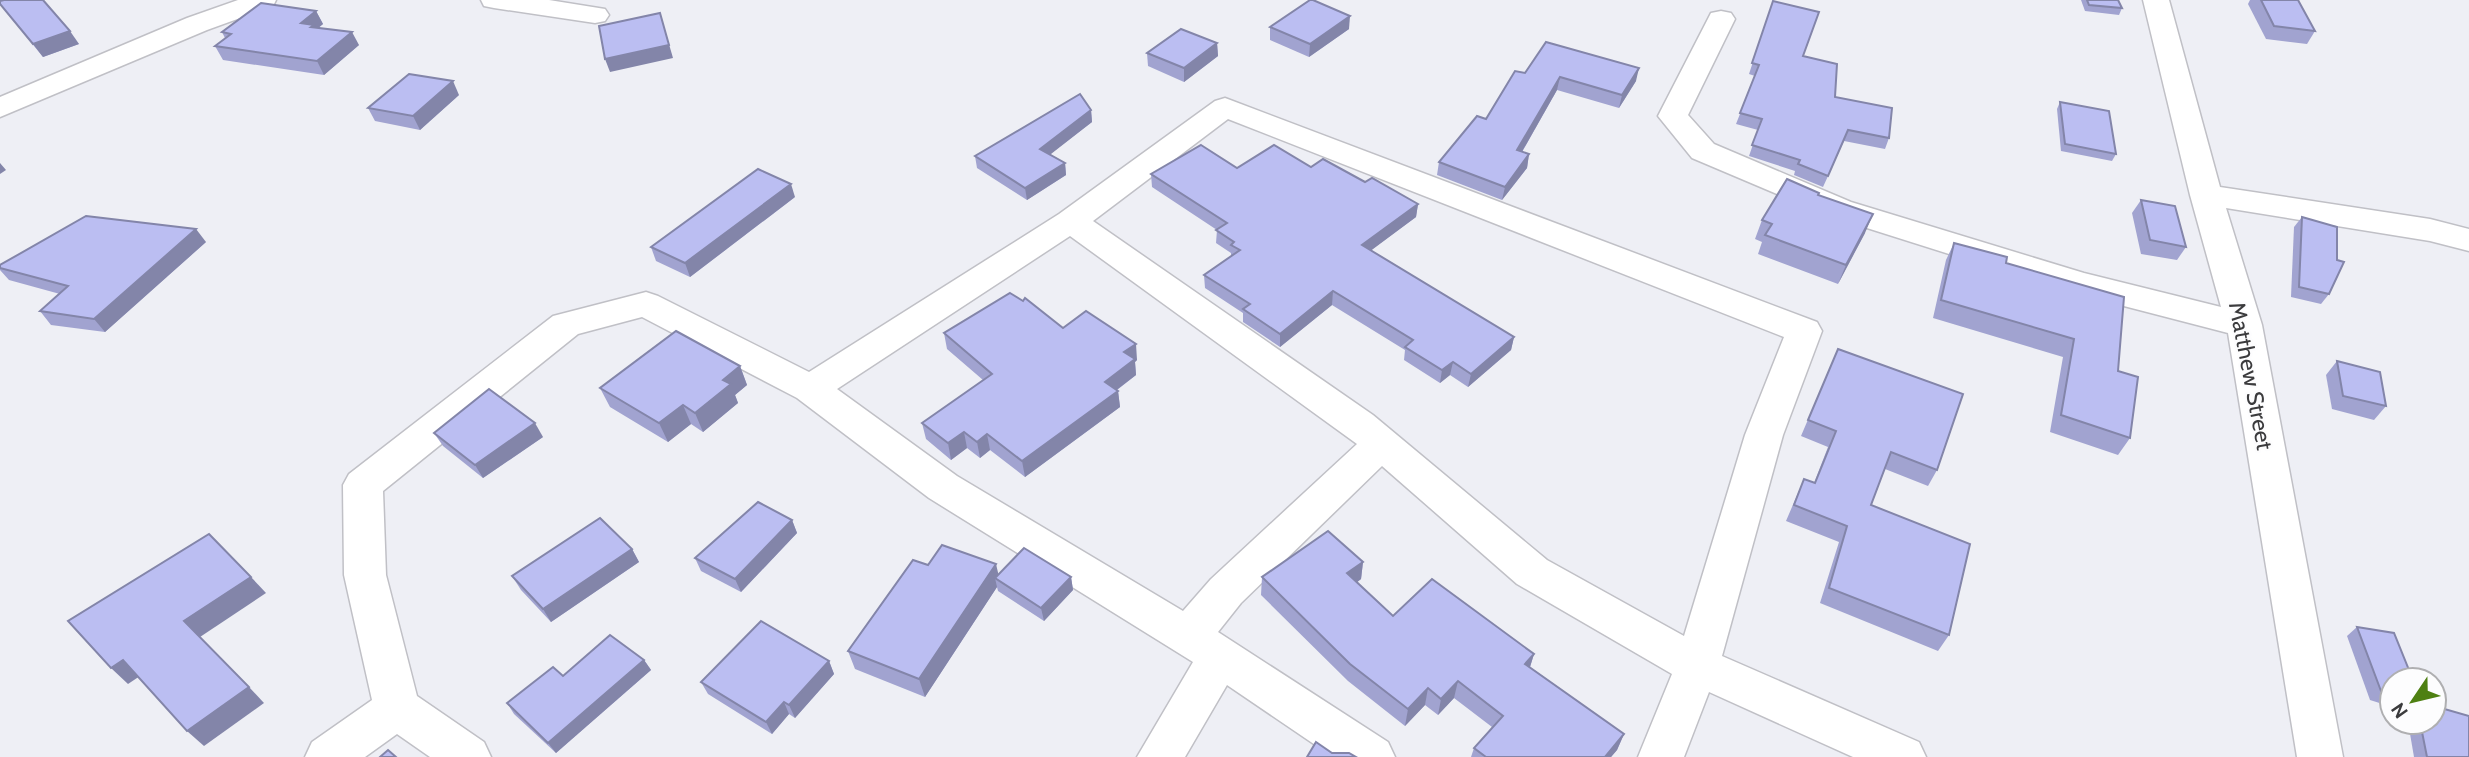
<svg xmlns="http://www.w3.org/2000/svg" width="2469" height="757" viewBox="0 0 2469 757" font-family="Cabin,sans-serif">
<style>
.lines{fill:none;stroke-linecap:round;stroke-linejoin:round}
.minor-casing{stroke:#c0c0c6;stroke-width:3}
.minor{fill:#fff;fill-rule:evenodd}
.wall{fill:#a1a3d0}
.shaded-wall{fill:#8385a9}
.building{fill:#bbbef2;stroke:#8385a9;stroke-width:2}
.labels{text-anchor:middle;stroke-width:5;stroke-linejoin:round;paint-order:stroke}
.street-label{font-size:23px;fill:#3b3b3d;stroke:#fdfdfe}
</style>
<rect width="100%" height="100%" fill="#eeeff5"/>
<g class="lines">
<g class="minor-casing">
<g id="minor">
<polygon points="238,0 276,0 273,6 207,30 0,117 0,97 187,18"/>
<polygon points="481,0 549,0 605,9 609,15 605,21 595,23 494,8 484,6"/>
<polygon points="2143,0 2169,0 2220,187 2430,219 2469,229 2469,251 2430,241 2226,208 2262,325 2343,757 2297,757 2228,333 2066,291 1829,216 1692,158 1658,116 1711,13 1721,11 1731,13 1735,19 1688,115 1714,144 1851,202 2084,273 2221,307 2190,195"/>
<path d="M1225,98L1817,322L1822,331L1783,435L1722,656L1919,742L1926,757H1853L1709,692L1684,757H1638L1672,674L1517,584L1382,466L1241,603L1218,632L1388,742L1395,757H1333L1227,685L1185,757H1137L1193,662L929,498L797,398L642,317L578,334L383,491L386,575L417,696L484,742L491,757H430L397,734L365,757H305L312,742L372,700L344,575L343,485L349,474L553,316L646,292L658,296L809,372L1059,214L1215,101ZM1228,119L1784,337L1745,435L1684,636L1547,560L1373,415L1093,221ZM1070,236L1357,444L1211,579L1183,611L957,476L837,389Z"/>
</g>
</g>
<use href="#minor" class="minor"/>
</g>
<g class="wall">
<polygon points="2081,0 2118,0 2122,8 2119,15 2085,11"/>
<polygon points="2250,0 2298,0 2315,31 2307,44 2266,39 2248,4"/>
<polygon points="1773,1 1803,56 1835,97 1889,138 1885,149 1844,141 1823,187 1794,175 1795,171 1749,156 1758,130 1736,124 1755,76 1749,74"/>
<polygon points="0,4 79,44 43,57"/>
<polygon points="316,11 323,24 318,28 359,45 324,75 223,60 215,46 225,38 222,32"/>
<polygon points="1270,27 1349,29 1309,57 1270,40"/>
<polygon points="1217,43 1218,56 1184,82 1148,66 1147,53"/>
<polygon points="1525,73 1636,81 1619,108 1557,90 1522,152 1529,154 1527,168 1502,200 1437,175 1439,162 1486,119"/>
<polygon points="459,95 420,130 375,121 368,108"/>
<polygon points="2060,102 2116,154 2112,161 2061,151 2057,109"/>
<polygon points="1091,110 1092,122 1050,154 1065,163 1066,175 1027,200 977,168 975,156"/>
<polygon points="1311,167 1365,182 1418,204 1416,217 1371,250 1514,337 1511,350 1468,387 1450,375 1440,383 1404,360 1405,350 1332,305 1280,347 1243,322 1243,313 1205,288 1204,275 1231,256 1231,253 1216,243 1217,230 1152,187 1151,174 1237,168"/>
<polygon points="1819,195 1865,233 1838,284 1758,254 1762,242 1755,239 1762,220"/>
<polygon points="795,197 690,277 656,261 651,247"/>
<polygon points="2141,200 2186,247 2177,260 2141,254 2132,213"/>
<polygon points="2302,217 2329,294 2321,304 2291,297 2294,227"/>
<polygon points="206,242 105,332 51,325 40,311 60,294 9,280 0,270 0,265"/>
<polygon points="1954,243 2006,263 2118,371 2130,438 2118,455 2050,432 2063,357 1933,318 1946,260"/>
<polygon points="1063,328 1137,360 1135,362 1136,375 1117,390 1118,391 1120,407 1025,477 990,450 980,458 967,448 951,460 926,439 922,423 983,380 947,349 944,333"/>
<polygon points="1838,349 1937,470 1928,486 1885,469 1871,505 1949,635 1938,651 1820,603 1839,542 1786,521 1804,479 1814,483 1828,447 1801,436"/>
<polygon points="2337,361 2386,406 2374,420 2332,409 2326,375"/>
<polygon points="740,366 747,385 735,395 738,403 703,432 691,424 668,442 610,407 600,388"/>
<polygon points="434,433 543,437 483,478 443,446"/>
<polygon points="792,520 797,533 741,592 701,571 695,558"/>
<polygon points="632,549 639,562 551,622 521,590 512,576"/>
<polygon points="1363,562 1361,579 1357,582 1393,616 1534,654 1530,667 1624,734 1617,750 1611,757 1471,757 1474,748 1492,727 1454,698 1438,715 1425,705 1405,726 1348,681 1261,595 1262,577"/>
<polygon points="928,565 998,574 1071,577 1073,590 1044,621 998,591 997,587 925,697 855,669 848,651"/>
<polygon points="2357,627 2392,680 2392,707 2370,700 2347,636"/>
<polygon points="644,660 651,670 556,753 514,714 507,703"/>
<polygon points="829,661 834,674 795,718 789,714 772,734 708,694 701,682"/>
<polygon points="2408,722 2434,722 2469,757 2414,757"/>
</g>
<g class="shaded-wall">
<polygon points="316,11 323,24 317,29 301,23"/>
<polygon points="660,13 673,58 610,72 605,59"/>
<polygon points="1350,16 1349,29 1309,57 1310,44"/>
<polygon points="70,31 79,44 43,57 33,44"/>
<polygon points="352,32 359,45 324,75 317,61"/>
<polygon points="1217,43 1218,56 1184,82 1184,68"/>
<polygon points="1639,68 1636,81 1619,108 1622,95"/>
<polygon points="1560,77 1557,90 1515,164 1517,150"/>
<polygon points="453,81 459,95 420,130 413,116"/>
<polygon points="1091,110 1092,122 1042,161 1040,149"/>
<polygon points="1529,154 1527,168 1502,200 1505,187"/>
<polygon points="0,163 6,170 0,174"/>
<polygon points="1065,163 1066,175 1027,200 1025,188"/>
<polygon points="791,184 795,197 690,277 685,263"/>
<polygon points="1418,204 1416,217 1361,258 1362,245"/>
<polygon points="1873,214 1865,233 1838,284 1846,265"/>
<polygon points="196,229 206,242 105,332 94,319"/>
<polygon points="1333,291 1332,305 1280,347 1280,334"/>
<polygon points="1514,337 1511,350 1468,387 1471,374"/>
<polygon points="1136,344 1137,360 1135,362 1136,375 1106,398 1105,382 1124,352"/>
<polygon points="1453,362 1450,375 1440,383 1442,370"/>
<polygon points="740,366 747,385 735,395 738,403 703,432 695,413 723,380"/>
<polygon points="1118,391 1120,407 1025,477 1022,461"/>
<polygon points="683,405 691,424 668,442 659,423"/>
<polygon points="535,423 543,437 483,478 475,465"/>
<polygon points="964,432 967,448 951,460 948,443"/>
<polygon points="987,434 990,450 980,458 977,442"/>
<polygon points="792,520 797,533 741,592 735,579"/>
<polygon points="632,549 639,562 551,622 543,609"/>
<polygon points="1363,562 1361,579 1346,591 1347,573"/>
<polygon points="996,564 1000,581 995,578 997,587 925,697 919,679"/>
<polygon points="251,577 266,593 200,637 184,621"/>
<polygon points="1071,577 1073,590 1044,621 1041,608"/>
<polygon points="1534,654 1529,670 1525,664"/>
<polygon points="123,660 140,676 128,684 111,668"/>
<polygon points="644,660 651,670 556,753 548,743"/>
<polygon points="829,661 834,674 795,718 789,705"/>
<polygon points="1458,681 1454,698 1438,715 1441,699"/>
<polygon points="249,687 264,703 204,746 187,731"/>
<polygon points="1428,688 1425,705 1405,726 1408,709"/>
<polygon points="784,702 789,714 772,734 766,722"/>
<polygon points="1624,734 1617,750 1611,757 1605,757"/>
</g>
<g class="building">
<polygon points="4,0 43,0 70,31 33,44 0,4 0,1"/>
<polygon points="1310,0 1313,0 1350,16 1310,44 1270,27"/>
<polygon points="2087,0 2118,0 2122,8 2089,5"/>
<polygon points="2261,0 2298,0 2315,31 2274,26"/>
<polygon points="1773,1 1819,12 1803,56 1837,64 1835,97 1892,108 1889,138 1848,130 1828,176 1798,164 1800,160 1752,145 1762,119 1740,113 1759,65 1752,63"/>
<polygon points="261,3 316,11 301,23 314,25 311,27 352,32 317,61 215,46 231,34 222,32"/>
<polygon points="660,13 669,45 605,59 599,26"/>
<polygon points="1181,29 1217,43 1184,68 1147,53"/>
<polygon points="1546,42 1639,68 1622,95 1560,77 1517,150 1529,154 1505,187 1439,162 1477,116 1486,119 1515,71 1525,73"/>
<polygon points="409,74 453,81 413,116 368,108"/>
<polygon points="1080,94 1091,110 1040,149 1065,163 1025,188 975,156"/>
<polygon points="2060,102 2109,111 2116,154 2065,144"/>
<polygon points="1201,145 1237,168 1274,145 1311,167 1323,159 1365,182 1372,178 1418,204 1362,245 1514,337 1471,374 1453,362 1442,370 1405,347 1413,340 1333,291 1280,334 1243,309 1250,304 1204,275 1240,250 1231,245 1234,242 1216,230 1227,223 1151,174"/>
<polygon points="758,169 791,184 685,263 651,247"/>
<polygon points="1787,179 1819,193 1818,195 1873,214 1846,265 1765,235 1772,224 1762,220"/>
<polygon points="2141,200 2175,206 2186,247 2150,240"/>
<polygon points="86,216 196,229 94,319 40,311 68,286 0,268 0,265"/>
<polygon points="2302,217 2337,227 2337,260 2344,262 2329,294 2299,287"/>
<polygon points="1954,243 2007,257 2006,263 2124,297 2118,371 2138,377 2130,438 2061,415 2074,339 1941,300"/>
<polygon points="1010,293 1023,301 1025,298 1063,328 1086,311 1136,344 1124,352 1135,359 1105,382 1118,391 1022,461 987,434 977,442 964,432 948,443 922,423 992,374 944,333"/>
<polygon points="676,331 740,366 723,380 731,384 695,413 683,405 659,423 600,388"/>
<polygon points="1838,349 1963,394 1937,470 1891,452 1871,505 1970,544 1949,635 1829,588 1847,526 1794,505 1804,479 1815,483 1836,431 1808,420"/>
<polygon points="2337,361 2380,372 2386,406 2343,396"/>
<polygon points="489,389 535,423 475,465 434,433"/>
<polygon points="758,502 792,520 735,579 695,558"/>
<polygon points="600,518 632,549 543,609 512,576"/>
<polygon points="1328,531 1363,562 1347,573 1393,616 1432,579 1534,654 1525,664 1624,734 1605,757 1486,757 1474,748 1503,716 1458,681 1441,699 1428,688 1408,709 1350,664 1262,577"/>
<polygon points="209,534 251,577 184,621 249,687 187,731 123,660 111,668 68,621"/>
<polygon points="942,545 996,564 919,679 848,651 913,560 928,565"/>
<polygon points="1024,548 1071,577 1041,608 995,578"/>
<polygon points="761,621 829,661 789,705 784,702 766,722 701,682"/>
<polygon points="2357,627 2394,633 2413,680 2392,680 2392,695 2381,691"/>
<polygon points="610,635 644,660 548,743 507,703 553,667 563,676"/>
<polygon points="2434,706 2469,716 2469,757 2427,757 2420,722 2434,722"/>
<polygon points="1316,742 1332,753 1349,753 1356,757 1307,757"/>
<polygon points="388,750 396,757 380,757"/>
</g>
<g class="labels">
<g class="street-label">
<text transform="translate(2251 376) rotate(79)" y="8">Matthew Street</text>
</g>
</g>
<g transform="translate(2413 701) rotate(235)"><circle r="33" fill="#fdfdfe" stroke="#afafb1" stroke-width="2"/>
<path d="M0-5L12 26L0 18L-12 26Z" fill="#4e8012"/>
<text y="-10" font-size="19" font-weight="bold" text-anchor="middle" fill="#3b3b3d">N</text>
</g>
</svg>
